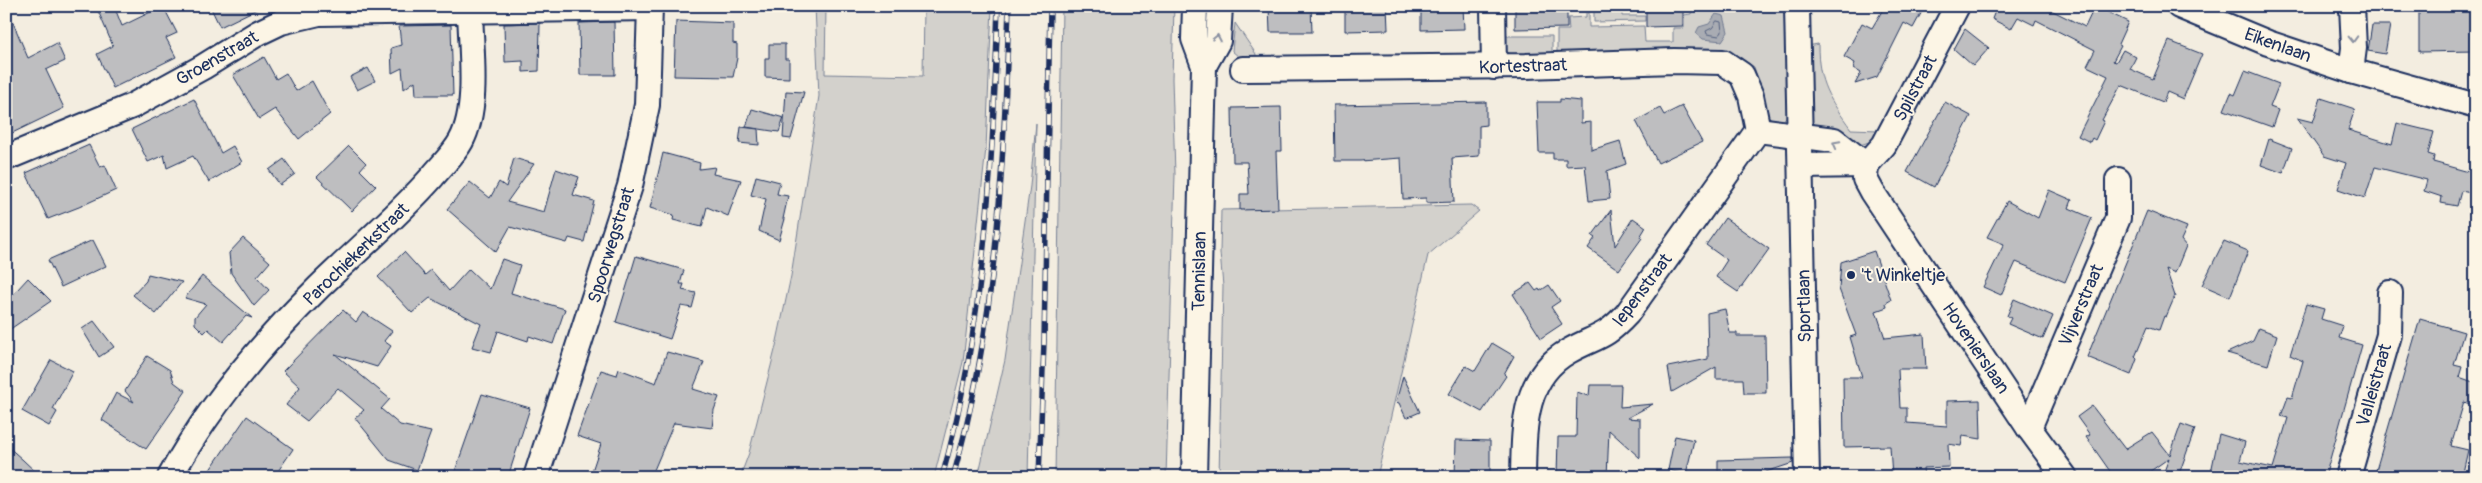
<svg xmlns="http://www.w3.org/2000/svg" width="2482" height="483" viewBox="0 0 2482 483" font-family="Pangolin,sans-serif">
<style>
.green{fill:#d3d1cc;stroke:#778095}
.water{fill:#a9acb3;stroke:#707a91}
.lines{fill:none;stroke-linecap:round;stroke-linejoin:round}
.shore{stroke:#546180;stroke-width:1}
.building{fill:#bebec0;stroke:#1b2f5e}
.minor-casing{stroke:#1b2f5e;stroke-width:28}
.minor{stroke:#fcf5e5;stroke-width:24}
.rail-casing{stroke:#1b2f5e;stroke-width:5.5}
.rail{stroke:#fcf5e5;stroke-width:4;stroke-dasharray:11;stroke-linecap:butt}
.oneway{stroke:#8c92a2}
.poi-dot{fill:#1b2f5e;stroke:#fcf5e5;stroke-width:2}
.labels{text-anchor:middle;stroke-width:4;stroke-linejoin:round;paint-order:stroke}
.street-label{font-size:18px;fill:#1b2f5e;stroke:#fcf5e5}
.poi-label{font-size:18px;fill:#1b2f5e;stroke:#fcf5e5;text-anchor:start}
</style>
<rect width="100%" height="100%" fill="#f3ede0"/>
<filter id="ink" filterUnits="userSpaceOnUse"><feTurbulence type="fractalNoise" baseFrequency=".02" numOctaves="2"/><feDisplacementMap in="SourceGraphic" scale="10" xChannelSelector="R" yChannelSelector="G"/><feConvolveMatrix kernelMatrix="1 2 1 2 8 2 1 2 1" color-interpolation-filters="sRGB"/></filter>
<g filter="url(#ink)">
<g class="green">
<polygon points="815,6 826,6 825,74 923,76 924,6 992,6 986,148 963,362 934,477 740,477 749,453 776,346 791,276 819,96"/>
<polygon points="1062,6 1174,6 1172,79 1175,174 1166,477 1055,477"/>
<polygon points="1586,6 1589,6 1589,27 1644,26 1645,42 1673,42 1673,28 1684,28 1684,15 1691,14 1692,6 1786,6 1788,114 1783,121 1776,121 1769,117 1754,67 1740,57 1724,51 1557,55 1557,30 1569,30 1568,18 1586,17"/>
<polygon points="1594,6 1622,6 1622,16 1645,16 1645,21 1594,22"/>
<polygon points="1235,23 1256,54 1255,60 1239,57 1232,51"/>
<polygon points="1501,36 1552,36 1552,55 1511,54 1506,51"/>
<path d="M1818,44C1818,84 1829,98 1851,129L1878,130L1872,141L1860,145L1842,135L1822,129L1810,121L1807,46Z"/>
<polygon points="1036,123 1028,477 978,477 1005,360 1030,186"/>
<polygon points="1471,205 1479,211 1428,255 1377,477 1219,477 1223,286 1220,253 1221,210"/>
</g>
<polygon class="water" points="1716,14 1724,16 1728,32 1722,41 1703,39 1696,33 1699,27 1709,24"/>
<g class="lines">
<polygon class="shore" points="1717,21 1721,22 1722,32 1719,36 1707,34 1706,31 1712,28"/>
</g>
<g class="building">
<polygon points="6,6 28,58 57,43 65,61 46,70 64,108 6,136"/>
<polygon points="96,6 114,6 122,26 163,6 177,33 166,38 176,57 113,88 97,54 113,46"/>
<polygon points="210,6 263,6 220,27"/>
<polygon points="1269,6 1311,6 1312,32 1270,32"/>
<polygon points="1345,6 1387,6 1388,30 1345,31"/>
<polygon points="1421,6 1463,6 1464,29 1421,30"/>
<polygon points="1515,6 1567,6 1567,28 1515,29"/>
<polygon points="1646,6 1683,6 1683,26 1646,27"/>
<polygon points="1873,6 1925,6 1913,28 1904,23 1877,77 1855,84 1861,73 1853,68 1855,63 1844,57 1862,23 1872,28 1882,11"/>
<polygon points="1997,6 2043,6 2085,27 2095,6 2128,22 2118,44 2121,46 2113,61 2116,62 2123,50 2136,57 2130,69 2153,79 2169,41 2202,54 2183,99 2167,92 2163,102 2121,85 2102,120 2104,121 2095,140 2092,138 2090,142 2078,136 2108,76 2087,66 2095,50 2036,20 2034,25 2018,17 2011,29 1992,19"/>
<polygon points="2419,6 2474,6 2475,51 2419,52"/>
<polygon points="676,21 733,23 733,43 737,44 737,58 733,77 674,76"/>
<polygon points="614,22 615,75 580,75 579,23"/>
<polygon points="540,23 539,71 523,72 523,61 505,62 504,24"/>
<polygon points="451,25 453,95 416,95 415,81 404,89 402,68 392,73 391,48 401,45 399,26"/>
<polygon points="2372,25 2390,25 2385,54 2368,51"/>
<polygon points="1965,29 1989,48 1973,66 1954,49"/>
<polygon points="769,44 785,44 785,59 789,59 789,78 765,77 765,58 769,58"/>
<polygon points="264,57 276,79 286,73 296,91 312,81 330,114 299,139 275,109 259,119 233,75"/>
<polygon points="368,68 375,81 357,90 350,77"/>
<polygon points="2245,71 2279,84 2270,107 2278,110 2272,127 2224,110 2231,93 2235,95"/>
<polygon points="786,91 804,92 791,139 783,138"/>
<polygon points="2321,98 2355,109 2348,130 2392,144 2397,123 2434,132 2428,154 2434,156 2433,162 2476,174 2476,194 2461,191 2457,206 2441,203 2442,197 2424,191 2427,180 2375,167 2365,198 2338,189 2346,163 2324,156 2297,118 2313,122"/>
<polygon points="194,99 221,153 233,146 242,162 209,182 193,156 167,168 164,155 148,162 132,129"/>
<polygon points="1560,99 1581,101 1581,123 1591,122 1591,150 1620,141 1626,164 1607,171 1610,199 1589,201 1585,165 1566,166 1566,159 1553,159 1553,153 1539,153 1537,102 1560,102"/>
<polygon points="1486,102 1486,125 1479,126 1479,156 1452,158 1454,202 1426,203 1426,198 1403,199 1401,158 1360,161 1335,161 1334,105"/>
<polygon points="1945,102 1971,116 1934,187 1907,172"/>
<polygon points="1682,106 1702,142 1658,163 1636,121 1660,108 1664,115"/>
<polygon points="1281,107 1282,151 1276,151 1278,209 1240,210 1240,194 1249,194 1247,162 1233,162 1232,108"/>
<polygon points="752,109 784,118 779,132 746,127"/>
<polygon points="741,127 758,129 759,145 739,143"/>
<polygon points="2269,139 2292,148 2283,173 2261,165"/>
<polygon points="89,145 100,167 105,165 116,190 79,207 48,219 26,173"/>
<polygon points="349,146 366,163 360,170 376,186 352,211 317,177"/>
<polygon points="663,153 700,163 699,169 715,167 713,174 741,180 728,216 707,207 702,227 673,220 674,215 650,208"/>
<polygon points="514,158 534,164 507,202 544,212 556,169 579,177 573,195 594,201 584,242 569,238 567,243 510,227 496,252 447,209 470,182 490,198 499,182 506,187"/>
<polygon points="284,159 295,174 280,185 269,170"/>
<polygon points="756,176 780,182 777,194 788,196 783,219 785,219 779,240 759,231 766,199 751,195"/>
<polygon points="2049,190 2072,200 2069,208 2092,218 2065,282 2016,262 2001,295 1983,287 2004,244 1987,237 2007,201 2038,218"/>
<polygon points="1611,210 1615,246 1633,218 1646,227 1640,237 1642,238 1619,270 1588,248 1595,238 1592,236"/>
<polygon points="2147,211 2187,227 2181,240 2186,246 2175,273 2166,269 2175,296 2166,317 2164,316 2159,330 2148,326 2135,357 2137,359 2131,375 2087,357"/>
<polygon points="1725,218 1769,249 1738,292 1716,277 1727,260 1706,245"/>
<polygon points="243,238 270,262 257,277 269,290 254,306 231,273 229,253"/>
<polygon points="93,240 106,266 61,287 48,260"/>
<polygon points="2224,241 2248,251 2230,297 2202,285"/>
<polygon points="1874,251 1891,300 1886,303 1887,307 1876,311 1885,338 1924,334 1926,369 1898,369 1900,408 1907,408 1907,423 1947,426 1947,401 1980,400 1981,439 1963,436 1961,446 1948,444 1949,467 1923,468 1924,477 1892,477 1890,446 1844,447 1843,377 1862,377 1850,337 1856,335 1839,289 1841,262"/>
<polygon points="404,252 425,275 431,270 449,291 469,269 490,289 502,259 520,265 511,293 565,309 553,344 529,336 528,341 498,331 491,352 472,347 481,324 430,298 412,313 378,277"/>
<polygon points="636,256 684,270 680,284 684,284 682,290 696,293 692,308 681,306 670,339 616,322"/>
<polygon points="148,274 182,282 156,314 133,295 146,281"/>
<polygon points="202,276 252,318 246,316 223,342 208,329 204,333 195,324 195,317 206,304 185,298"/>
<polygon points="28,278 51,301 6,332 6,302"/>
<polygon points="1530,283 1536,291 1539,289 1540,291 1549,285 1560,301 1551,307 1562,324 1541,338 1513,294"/>
<polygon points="2014,299 2053,316 2043,339 2008,324 2011,318 2007,316"/>
<polygon points="2306,304 2324,309 2321,319 2343,326 2339,338 2362,345 2325,477 2210,477 2219,434 2245,442 2240,461 2273,468 2288,418 2281,416 2288,397 2292,398 2303,361 2290,355"/>
<polygon points="1725,309 1730,333 1737,333 1737,336 1765,336 1766,393 1744,393 1743,379 1716,379 1716,367 1672,392 1668,367 1708,359 1707,313"/>
<polygon points="343,310 356,322 363,312 392,331 384,341 391,346 377,367 335,354 390,399 381,409 400,425 431,432 417,470 389,460 355,418 364,410 338,388 307,421 286,405 300,387 283,371"/>
<polygon points="2420,319 2464,332 2454,365 2462,367 2459,377 2476,383 2476,406 2464,402 2451,446 2468,450 2462,477 2374,477"/>
<polygon points="94,321 114,347 99,357 82,329"/>
<polygon points="2259,328 2277,335 2268,365 2227,353 2253,341"/>
<polygon points="1492,343 1514,356 1504,374 1506,376 1482,412 1449,394 1466,366 1475,371"/>
<polygon points="667,352 704,362 693,389 719,397 714,410 712,428 674,423 651,477 590,477 601,444 577,436 601,370 617,375 619,369 656,383"/>
<polygon points="147,356 170,370 174,382 186,391 146,449 102,420 116,393 134,402 125,391"/>
<polygon points="51,360 73,371 53,409 57,412 49,426 22,411"/>
<polygon points="1403,376 1420,412 1406,418 1399,403 1396,402"/>
<polygon points="1590,385 1621,385 1620,407 1653,404 1627,418 1640,419 1640,458 1609,430 1607,477 1557,477 1558,437 1576,437 1577,392 1589,396"/>
<polygon points="482,394 530,408 508,477 453,477"/>
<polygon points="2092,406 2125,449 2152,432 2170,455 2181,424 2195,429 2178,477 2162,477 2169,458 2142,477 2114,477 2086,437 2090,435 2077,417"/>
<polygon points="247,416 293,449 274,477 205,477"/>
<polygon points="1675,436 1694,440 1686,474 1668,470"/>
<polygon points="1456,440 1490,441 1490,477 1455,477"/>
<polygon points="6,445 23,460 41,477 12,477 6,471"/>
<polygon points="1793,458 1793,463 1766,472 1766,477 1718,477 1718,460"/>
</g>
<g class="lines">
<g class="minor-casing">
<g id="minor">
<polyline points="1493,6 1494,67"/>
<polyline points="1797,6 1807,477"/>
<polyline points="2179,6 2268,43 2351,71 2476,106"/>
<polyline points="1204,66 1218,41 1220,6"/>
<polyline points="1243,69 1526,66 1674,61 1723,62 1742,75 1751,96 1758,130"/>
<polyline points="2351,71 2354,48 2352,6"/>
<polyline points="1758,130 1834,140 1866,165"/>
<polyline points="6,158 132,106 203,67 258,33 281,22 319,13 650,8"/>
<polyline points="1866,165 1865,179 1872,192 2029,428 2065,477"/>
<polyline points="1866,165 1884,145 1957,6"/>
<polyline points="1801,166 1866,165"/>
<polyline points="2029,428 2118,218 2118,180"/>
<path d="M170,477C208,407 262,343 319,287C357,250 398,216 433,176C442,165 454,154 461,141C480,106 470,45 470,6"/>
<polyline points="536,477 630,186 647,105 650,6"/>
<polyline points="1194,477 1204,66 1194,39 1195,6"/>
<path d="M1523,477C1524,430 1522,377 1569,351C1596,336 1604,339 1627,314L1758,130"/>
<polyline points="2348,477 2389,335 2390,293"/>
</g>
</g>
<use href="#minor" class="minor"/>
<g class="rail-casing">
<g id="rail">
<path d="M942,477C985,324 993,165 998,6"/>
<path d="M953,477C997,325 1004,163 1009,6"/>
<polyline points="1039,477 1044,342 1050,6"/>
</g>
</g>
<use href="#rail" class="rail"/>
</g>
<defs><path id="oneway-chevron" d="M-2-3.5L2.5 0L-2 3.5" fill="none" stroke-width="1.6" stroke-linecap="round" stroke-linejoin="round" transform="scale(1.25)"/></defs>
<g class="oneway">
<use href="#oneway-chevron" transform="translate(1217 38) rotate(-79)"/>
<use href="#oneway-chevron" transform="translate(2353 39) rotate(88)"/>
<use href="#oneway-chevron" transform="translate(1836 144) rotate(-152)"/>
</g>
</g>
<circle class="poi-dot" cx="1851" cy="275" r="5"/>
<g class="labels">
<g class="street-label">
<text transform="translate(2278 45) rotate(20)" y="6">Eikenlaan</text>
<text transform="translate(217 58) rotate(-30)" y="6">Groenstraat</text>
<text transform="translate(1523 66) rotate(-2)" y="6">Kortestraat</text>
<text transform="translate(1915 88) rotate(-62)" y="6">Spilstraat</text>
<text transform="translate(611 245) rotate(-73)" y="6">Spoorwegstraat</text>
<text transform="translate(356 254) rotate(-44)" y="6">Parochiekerkstraat</text>
<text transform="translate(1199 271) rotate(-89)" y="6">Tennislaan</text>
<text transform="translate(1642 290) rotate(-53)" y="6">Iepenstraat</text>
<text transform="translate(2081 305) rotate(-67)" y="6">Vijverstraat</text>
<text transform="translate(1804 306) rotate(-91)" y="6">Sportlaan</text>
<text transform="translate(1976 348) rotate(56)" y="6">Hovenierslaan</text>
<text transform="translate(2374 385) rotate(-74)" y="6">Valleistraat</text>
</g>
<g class="poi-label">
<text x="1861" y="281">'t Winkeltje</text>
</g>
</g>
<rect width="2482" height="483" fill="none" stroke="#fcf5e5" stroke-width="25"/>
<rect x="12" y="12" width="2457" height="458" fill="none" stroke="#1b2f5e" stroke-width="2" filter="url(#ink)"/>
</svg>
